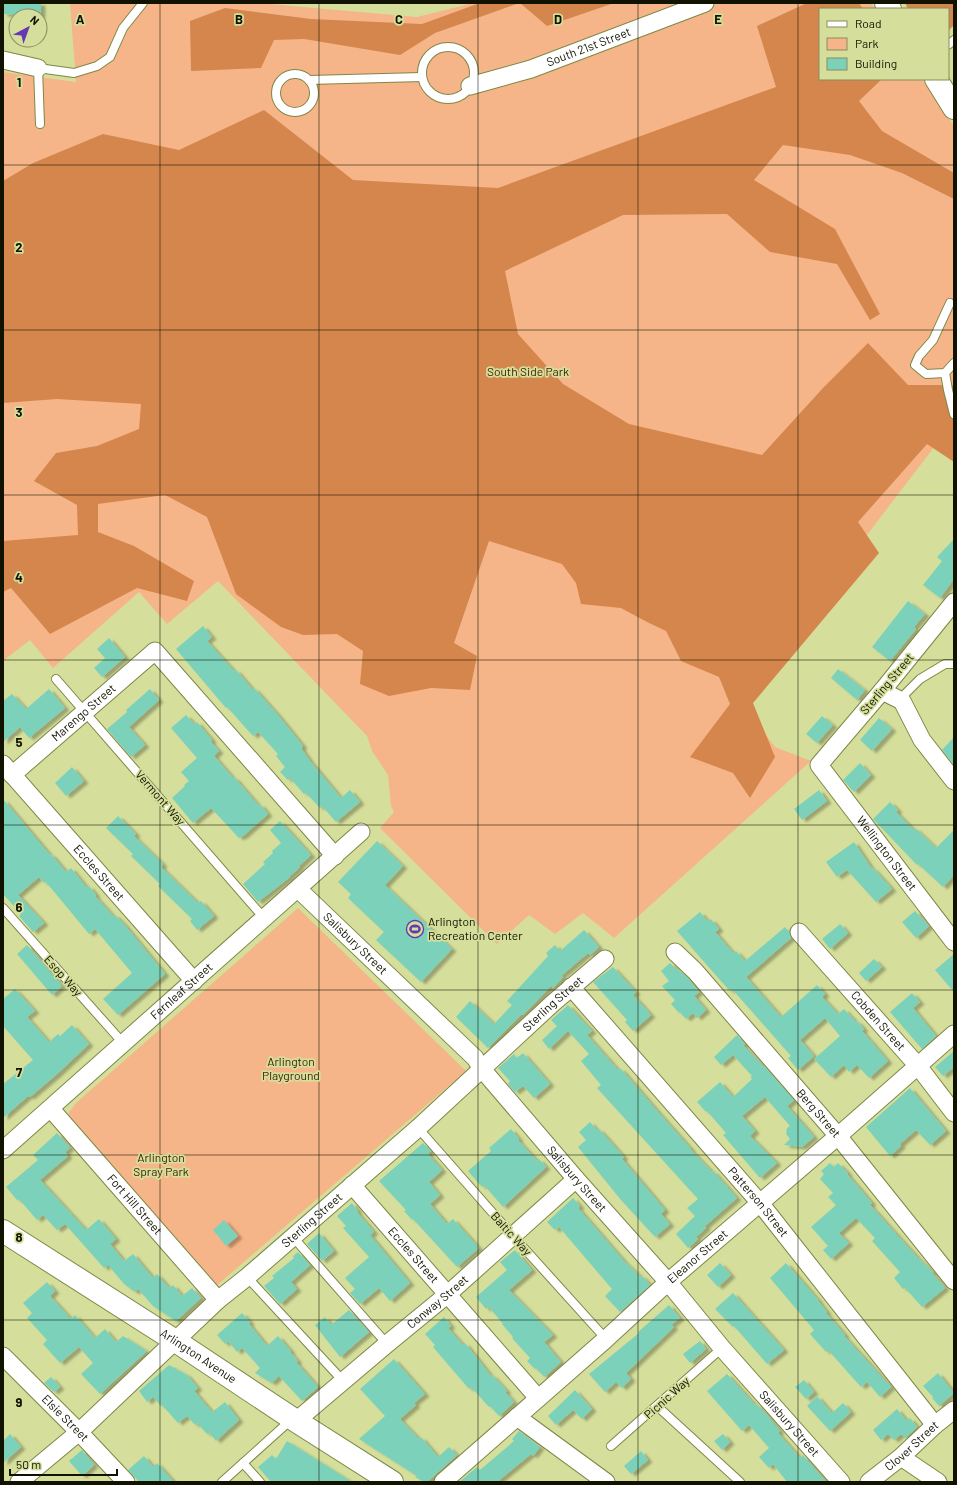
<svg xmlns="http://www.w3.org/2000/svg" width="957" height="1485" viewBox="0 0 957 1485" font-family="Barlow,sans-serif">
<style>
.green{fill:#f6b588}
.forest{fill:#d4864c}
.building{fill:#7cd1bb;filter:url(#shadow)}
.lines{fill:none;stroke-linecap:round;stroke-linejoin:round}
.lane-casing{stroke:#7e8745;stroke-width:10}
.street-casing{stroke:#7e8745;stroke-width:19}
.secondary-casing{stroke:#7e8745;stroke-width:24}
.lane{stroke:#fff;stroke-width:8}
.street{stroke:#fff;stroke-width:17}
.secondary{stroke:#fff;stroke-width:22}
.grid{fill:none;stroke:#111300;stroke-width:1;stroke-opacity:0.55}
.labels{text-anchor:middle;stroke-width:3.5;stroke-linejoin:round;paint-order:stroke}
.street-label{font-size:12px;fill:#111300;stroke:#d5df9b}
.park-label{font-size:12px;fill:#402108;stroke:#d5df9b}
.poi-label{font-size:12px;fill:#111300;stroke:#d5df9b;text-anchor:start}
.grid-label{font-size:13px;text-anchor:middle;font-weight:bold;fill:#111300;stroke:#d5df9b;stroke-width:3.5;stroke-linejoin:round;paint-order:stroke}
</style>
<defs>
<filter id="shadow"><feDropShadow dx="4.5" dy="2.5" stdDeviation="1" flood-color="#0004"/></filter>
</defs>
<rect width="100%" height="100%" fill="#d5df9b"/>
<g class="green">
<polygon points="70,3 258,3 417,17 473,3 871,3 875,9 820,9 820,79 922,79 954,126 954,424 948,429 740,701 775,747 811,761 614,938 583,913 555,934 529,915 497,944 380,828 394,812 391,806 388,775 372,751 367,736 218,581 167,624 139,592 53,668 30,640 3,661 3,72 76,82"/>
<polygon points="298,908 466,1071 216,1286 68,1117 69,1112 76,1103"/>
</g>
<g class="forest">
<polygon points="480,3 519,3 435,33 400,55 304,39 274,40 261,68 191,71 190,21 225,8 311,19 422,24"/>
<polygon points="520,3 614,3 547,26"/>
<polygon points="807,3 859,3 863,9 820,9 820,79 882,79 859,101 882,131 954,173 954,199 902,173 850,155 783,145 754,180 835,229 880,314 870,320 837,264 770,252 727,214 623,215 505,271 518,334 563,384 629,424 762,455 823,388 868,343 908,385 954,385 954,462 927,444 858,522 879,553 753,703 775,757 750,798 733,773 690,757 730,704 719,677 681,661 666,631 647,622 621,608 581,604 576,583 562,564 489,541 454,643 477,656 470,690 431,688 389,696 360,684 363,651 337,634 303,635 281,627 236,594 207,517 165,495 98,504 98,532 134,546 194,581 187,601 137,588 50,634 11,588 3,592 3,541 78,535 77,505 34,481 56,453 97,446 139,429 141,404 57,399 3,403 3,181 33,163 103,134 179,150 264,110 353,180 498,188 776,87 757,26"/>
<polygon points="905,3 954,3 954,25 948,31 948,9 908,9"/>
</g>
<g class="building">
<polygon points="3,3 41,3 41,16 3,14"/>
<polygon points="954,539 954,579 940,598 923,585 942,561 937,557"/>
<polygon points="908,601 925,614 914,627 916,629 890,661 872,647"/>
<polygon points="203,626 212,637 207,641 234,671 236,670 253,690 254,688 278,715 303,746 301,748 310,761 341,798 350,790 360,802 336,822 322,806 320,808 306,793 304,794 290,778 288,780 280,772 285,767 276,756 278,754 258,732 253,736 227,707 226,708 176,649"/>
<polygon points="109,638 125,657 102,677 94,668 105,658 97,649"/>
<polygon points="838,669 865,690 857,700 831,678"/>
<polygon points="49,689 65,708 29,738 20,727 3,742 3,701 12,694 26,709"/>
<polygon points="150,689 159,700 129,727 145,745 131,757 107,729 127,712 126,710"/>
<polygon points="186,715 194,724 197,722 212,740 211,742 219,751 214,756 233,778 234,777 259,806 260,804 268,814 242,837 242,836 239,838 211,808 193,823 172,798 185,786 184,785 189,781 181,772 197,758 171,728"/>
<polygon points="822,716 833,725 817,743 806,734"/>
<polygon points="879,718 892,729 872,751 860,740"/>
<polygon points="954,737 954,765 942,750"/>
<polygon points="860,763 871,775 854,792 843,780"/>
<polygon points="72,767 84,781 66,796 55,783"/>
<polygon points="819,790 827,801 802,820 794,809"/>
<polygon points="3,799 50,855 51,854 66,872 71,868 87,888 89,886 96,895 95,896 113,916 115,915 124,924 165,974 118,1015 103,999 132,973 95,929 89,934 46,882 44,883 39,877 18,895 44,923 33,932 19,916 21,914 3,894"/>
<polygon points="890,802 898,810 896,812 914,830 915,828 936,848 954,830 954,875 943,887 918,864 917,865 873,819"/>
<polygon points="118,816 136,834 134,836 163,864 161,867 198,903 201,901 214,916 197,930 190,921 192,919 158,886 160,884 131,856 133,854 106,828"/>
<polygon points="280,821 311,855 299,866 300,867 290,876 290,877 258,902 243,884 265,864 263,862 273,853 272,851 281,843 270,830"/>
<polygon points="377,841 403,866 385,885 452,949 421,982 376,940 384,932 348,898 351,894 338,882"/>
<polygon points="854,842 872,869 873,868 892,889 876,902 847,870 837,877 826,862"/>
<polygon points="915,911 929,926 916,938 902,922"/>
<polygon points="700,912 708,922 711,919 719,929 715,932 733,953 736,951 745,961 785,927 789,932 791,938 746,977 781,1017 817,985 825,994 822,997 838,1014 844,1009 856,1022 857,1021 864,1029 862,1031 888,1061 869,1078 857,1065 849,1072 844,1065 831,1077 814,1059 840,1036 825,1018 800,1040 814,1056 798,1070 788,1058 791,1056 732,989 730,991 720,980 677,931"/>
<polygon points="840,924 848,933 830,949 822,939"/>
<polygon points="584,930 599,947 590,955 588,953 561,976 563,977 553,988 551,986 523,1015 522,1014 488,1048 456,1017 470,1001 494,1024 512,1005 507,1001 548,956 546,953 555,945 560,951"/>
<polygon points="27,945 62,986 52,995 17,954"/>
<polygon points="954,954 954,992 935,970"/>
<polygon points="874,959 882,967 866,981 859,973"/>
<polygon points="670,963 678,971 679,970 688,978 699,992 694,996 706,1010 697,1018 693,1013 686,1019 680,1012 679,1013 671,1004 675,1000 662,986 669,981 661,971"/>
<polygon points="613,967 636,992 633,995 651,1015 633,1031 625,1022 627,1020 593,982"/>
<polygon points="15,989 35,1011 27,1017 49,1042 58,1034 60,1036 72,1025 89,1044 56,1075 30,1097 28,1096 3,1118 3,1084 33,1060 3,1026 3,999"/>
<polygon points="912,993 920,1002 913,1008 936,1036 922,1049 890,1012"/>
<polygon points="568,1005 592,1031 587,1035 618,1070 620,1068 628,1077 659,1113 691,1149 691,1150 712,1172 713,1171 737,1198 705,1226 706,1228 696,1237 698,1239 688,1248 676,1234 695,1216 687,1208 698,1199 597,1088 601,1085 581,1061 589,1054 568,1031 549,1049 542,1040 557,1026 551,1020"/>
<polygon points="737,1035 745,1044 743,1045 763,1066 764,1066 794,1100 787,1106 814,1137 802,1147 784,1145 790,1139 786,1134 787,1128 790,1126 765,1097 742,1116 755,1131 750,1136 777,1163 760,1178 723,1135 726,1133 707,1111 706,1112 697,1102 720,1082 733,1097 752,1079 750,1077 752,1076 733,1055 721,1065 714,1057"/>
<polygon points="954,1051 954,1067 943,1076 935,1067"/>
<polygon points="523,1053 550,1084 534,1098 523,1086 515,1092 508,1084 510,1081 498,1068 514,1054 517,1058"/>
<polygon points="910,1088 946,1131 930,1145 916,1130 900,1144 901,1146 890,1156 866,1127"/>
<polygon points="590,1122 597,1130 599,1129 624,1157 622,1159 665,1210 661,1214 670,1224 655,1237 621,1200 578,1147 586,1140 579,1132"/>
<polygon points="511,1129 519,1139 518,1140 537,1161 539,1159 546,1167 503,1207 484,1185 482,1187 468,1171 491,1151 489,1148"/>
<polygon points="57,1133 70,1148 65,1152 68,1156 40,1180 86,1230 99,1219 116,1239 110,1244 124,1261 133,1254 153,1278 157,1274 169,1288 173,1285 182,1296 192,1288 201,1298 176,1321 153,1306 138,1289 135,1292 124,1284 108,1265 104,1268 65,1224 57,1230 43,1215 37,1220 19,1199 18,1201 6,1187 38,1160 33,1155"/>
<polygon points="423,1143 431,1151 428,1154 442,1170 429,1182 440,1195 430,1204 447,1224 453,1219 479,1248 457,1267 413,1219 412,1220 404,1211 406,1210 379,1181"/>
<polygon points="830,1163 834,1167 838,1163 848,1173 847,1174 872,1203 870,1205 916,1256 933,1272 932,1273 945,1288 922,1307 905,1288 903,1289 894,1278 900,1272 872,1241 875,1238 856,1218 839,1233 849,1243 831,1259 823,1250 828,1246 811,1227 836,1205 828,1197 833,1193 820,1179 824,1174 821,1171"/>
<polygon points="573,1198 580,1206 578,1208 624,1261 641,1277 642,1276 650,1285 620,1312 605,1296 612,1289 559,1227 555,1230 547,1222"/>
<polygon points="352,1203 358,1211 357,1212 374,1232 370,1235 410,1283 390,1301 379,1288 360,1304 350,1293 355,1289 345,1278 369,1257 343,1228 346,1226 337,1216"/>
<polygon points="224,1220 238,1236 226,1246 213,1230"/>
<polygon points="319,1233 334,1251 322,1261 307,1244"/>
<polygon points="515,1250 532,1270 509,1290 553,1335 544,1342 561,1362 544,1377 536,1368 535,1369 527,1361 530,1358 512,1338 513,1337 502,1324 503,1324 489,1307 486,1309 476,1297 507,1270 500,1262"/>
<polygon points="298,1252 310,1265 291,1282 297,1289 280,1304 264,1286 274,1278 272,1276 294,1258 293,1256"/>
<polygon points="720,1263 731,1275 718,1287 707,1275"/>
<polygon points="786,1263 819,1301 819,1302 827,1312 826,1313 845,1335 844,1336 891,1387 880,1397 867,1382 861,1387 828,1350 826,1352 810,1334 814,1330 770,1278"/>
<polygon points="47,1282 55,1291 50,1296 71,1319 75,1315 95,1338 105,1329 116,1342 123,1336 147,1351 100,1394 81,1374 93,1363 79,1347 60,1363 43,1344 47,1340 27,1318 32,1313 23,1303"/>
<polygon points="733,1293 784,1350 767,1364 734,1326 733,1327 715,1309"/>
<polygon points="669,1305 680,1318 671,1325 674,1327 626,1373 631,1379 622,1388 616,1382 605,1392 589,1374 639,1333 638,1332"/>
<polygon points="349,1310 369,1332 340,1357 315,1325 325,1317 331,1325"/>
<polygon points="242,1313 250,1322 249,1324 267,1346 278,1336 291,1351 290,1352 298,1361 296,1362 318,1387 302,1401 279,1376 272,1383 255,1373 260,1368 242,1348 237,1352 228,1341 225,1344 217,1335"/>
<polygon points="444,1317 451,1326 448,1328 463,1345 465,1343 491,1376 492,1375 507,1391 505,1392 514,1402 499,1416 490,1406 489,1407 471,1387 469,1389 433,1347 435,1345 425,1334"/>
<polygon points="700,1341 706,1349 690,1363 683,1354"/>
<polygon points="394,1359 425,1394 414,1403 416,1405 400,1419 419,1439 421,1437 438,1457 449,1447 457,1455 427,1482 424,1482 415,1477 417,1476 359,1439 385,1416 360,1389"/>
<polygon points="169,1365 187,1375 198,1388 194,1391 212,1412 225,1402 239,1420 216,1441 209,1432 207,1434 197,1423 195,1425 187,1416 178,1423 162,1405 161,1406 153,1397 147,1402 139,1391"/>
<polygon points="938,1373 954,1393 939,1406 932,1398 933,1397 923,1386"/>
<polygon points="727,1374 755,1405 756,1404 766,1414 780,1431 778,1433 800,1458 803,1455 826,1482 787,1482 773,1464 769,1468 759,1457 769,1448 749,1425 742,1431 707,1391"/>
<polygon points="51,1377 60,1387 54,1392 44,1383"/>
<polygon points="804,1380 814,1392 806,1399 795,1387"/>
<polygon points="575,1390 592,1409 582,1419 573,1410 556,1425 548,1416"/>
<polygon points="817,1396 832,1413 843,1403 851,1412 830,1431 807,1406"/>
<polygon points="897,1409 907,1421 910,1418 917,1427 905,1438 901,1434 894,1440 888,1434 881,1440 873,1430"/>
<polygon points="519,1431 540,1447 533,1456 531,1454 497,1482 459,1482 477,1467 480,1470 514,1441 512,1439"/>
<polygon points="10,1434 21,1447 3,1463 3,1441"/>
<polygon points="723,1434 730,1442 722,1450 714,1441"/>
<polygon points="287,1441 352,1482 271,1482 258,1467 272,1455 276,1459"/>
<polygon points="82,1450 94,1465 82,1476 69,1461"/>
<polygon points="641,1451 648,1460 631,1474 624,1466"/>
<polygon points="144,1456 153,1467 157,1463 174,1482 139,1482 128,1470"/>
</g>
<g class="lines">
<g class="lane-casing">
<g id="lane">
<polyline points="948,45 954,40"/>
<circle cx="448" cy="73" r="26"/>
<circle cx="295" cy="93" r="19"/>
<polyline points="309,80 422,77"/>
<polyline points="40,124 38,68 74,73 97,66 110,57 123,28 143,3"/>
<polyline points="950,303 933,340 919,356 915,365 926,374 945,373 954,363"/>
<polyline points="945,373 948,390 954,414"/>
<polyline points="56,679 264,918"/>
<polyline points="902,701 905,694 920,679 945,664 954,664"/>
<polyline points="3,908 123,1043"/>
<polyline points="418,1128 513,1236 606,1339"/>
<polyline points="293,1237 387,1344"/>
<polyline points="247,1277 344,1382"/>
<polyline points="657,1406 740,1482"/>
<polyline points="611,1446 722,1348"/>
<polyline points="243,1463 260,1482"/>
<polyline points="222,1482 292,1419"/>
</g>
</g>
<g class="street-casing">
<g id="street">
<polyline points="3,60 38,68"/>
<path id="s1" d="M470,86L531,69L705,3"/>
<path id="s2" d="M954,602L882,691L819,765L954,942"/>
<polyline points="882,691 902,701 922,740 954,781"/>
<path id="s3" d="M3,764L194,981"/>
<path id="s4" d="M12,775L155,651L335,856"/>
<path id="s5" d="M298,889L475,1058L482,1069L576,1179L668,1282L722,1348L841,1482"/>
<path id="s6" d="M799,932L918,1066L954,1113"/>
<path id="s7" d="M675,952L695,971L838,1136L954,1281"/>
<path id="s8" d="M571,987L760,1203L935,1425"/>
<path id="s9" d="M51,1109L218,1300"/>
<path id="s10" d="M3,1150L361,832"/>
<path id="s11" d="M352,1185L538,1398"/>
<path id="s12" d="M3,1356L79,1432L126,1482"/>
<polyline points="517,1417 606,1482"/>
<path id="s13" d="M296,1421L387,1344L448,1294L576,1179"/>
<polyline points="901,1457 938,1482"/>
<path id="s14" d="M19,1482L79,1432L218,1300L247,1277L418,1128L553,1003L605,959"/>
<path id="s15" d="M443,1482L606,1339L668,1282L838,1136L954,1034"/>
<path id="s16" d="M869,1482L901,1457L935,1425L954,1410"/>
</g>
</g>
<g class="secondary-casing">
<g id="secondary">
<polyline points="886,3 890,9"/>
<polyline points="936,79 954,108"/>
<path id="s17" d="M3,1231L174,1340L296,1421L392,1482"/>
</g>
</g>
<use href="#lane" class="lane"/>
<use href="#street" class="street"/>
<use href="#secondary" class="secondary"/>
</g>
<path class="grid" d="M160,3V1482M319,3V1482M478,3V1482M638,3V1482M798,3V1482M3,165H954M3,330H954M3,495H954M3,660H954M3,825H954M3,990H954M3,1155H954M3,1320H954"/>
<defs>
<g id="stadium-ring" transform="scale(0.9)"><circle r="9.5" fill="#d5df9b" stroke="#6539b1" stroke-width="1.5"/><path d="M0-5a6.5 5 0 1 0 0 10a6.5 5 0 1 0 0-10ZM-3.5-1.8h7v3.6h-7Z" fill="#6539b1"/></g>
</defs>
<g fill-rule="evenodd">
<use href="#stadium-ring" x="415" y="929"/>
</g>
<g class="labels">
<g class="street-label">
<text dy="4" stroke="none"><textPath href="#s1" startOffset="125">South 21st Street</textPath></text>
<text transform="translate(887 684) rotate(-50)" y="4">Sterling Street</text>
<text dy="4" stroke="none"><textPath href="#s4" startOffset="95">Marengo Street</textPath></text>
<text transform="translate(160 798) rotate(49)" y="4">Vermont Way</text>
<text dy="4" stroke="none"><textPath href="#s2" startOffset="323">Wellington Street</textPath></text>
<text dy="4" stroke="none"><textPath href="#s3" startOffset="145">Eccles Street</textPath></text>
<text dy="4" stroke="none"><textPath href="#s5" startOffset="79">Salisbury Street</textPath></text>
<text transform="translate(63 976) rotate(48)" y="4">Esop Way</text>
<text dy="4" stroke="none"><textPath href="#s10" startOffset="239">Fernleaf Street</textPath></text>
<text dy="4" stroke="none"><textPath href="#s14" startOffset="717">Sterling Street</textPath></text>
<text dy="4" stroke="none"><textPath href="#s6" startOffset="119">Cobden Street</textPath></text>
<text dy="4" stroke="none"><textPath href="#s7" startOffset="216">Berg Street</textPath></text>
<text dy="4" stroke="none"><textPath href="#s5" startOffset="403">Salisbury Street</textPath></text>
<text dy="4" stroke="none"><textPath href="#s8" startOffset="285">Patterson Street</textPath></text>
<text dy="4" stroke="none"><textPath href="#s9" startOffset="127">Fort Hill Street</textPath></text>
<text dy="4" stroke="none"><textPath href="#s14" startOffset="393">Sterling Street</textPath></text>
<text transform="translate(511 1234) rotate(48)" y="4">Baltic Way</text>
<text dy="4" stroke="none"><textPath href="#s11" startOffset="93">Eccles Street</textPath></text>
<text dy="4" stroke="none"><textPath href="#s15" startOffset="340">Eleanor Street</textPath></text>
<text dy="4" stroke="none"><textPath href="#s13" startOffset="185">Conway Street</textPath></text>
<text dy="4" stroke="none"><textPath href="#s17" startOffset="232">Arlington Avenue</textPath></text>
<text transform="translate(667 1398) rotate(-42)" y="4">Picnic Way</text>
<text dy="4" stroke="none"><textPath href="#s12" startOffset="88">Elsie Street</textPath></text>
<text dy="4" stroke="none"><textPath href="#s5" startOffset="727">Salisbury Street</textPath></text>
<text dy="4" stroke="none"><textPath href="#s16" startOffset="56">Clover Street</textPath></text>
</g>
<g class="park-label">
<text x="528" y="376">South Side Park</text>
<text x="291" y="1066">Arlington<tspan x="291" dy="14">Playground</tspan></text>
<text x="161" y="1162">Arlington<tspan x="161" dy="14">Spray Park</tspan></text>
</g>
<g class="poi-label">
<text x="428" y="926">Arlington<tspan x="428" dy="14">Recreation Center</tspan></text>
</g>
</g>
<g class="grid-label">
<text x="80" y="24">A</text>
<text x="239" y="24">B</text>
<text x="399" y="24">C</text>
<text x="558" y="24">D</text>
<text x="718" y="24">E</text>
<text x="19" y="87">1</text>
<text x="19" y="252">2</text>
<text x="19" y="417">3</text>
<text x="19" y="582">4</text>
<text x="19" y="747">5</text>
<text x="19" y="912">6</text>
<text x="19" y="1077">7</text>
<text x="19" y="1242">8</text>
<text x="19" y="1407">9</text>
</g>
<rect width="957" height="1485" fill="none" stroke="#111300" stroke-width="8"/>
<rect x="819" y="8" width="130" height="72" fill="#d5df9b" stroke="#878d5d"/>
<rect x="827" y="21" width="20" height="6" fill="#ffffff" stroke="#878d5d"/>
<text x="855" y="28" font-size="12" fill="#111300">Road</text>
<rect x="827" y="38" width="20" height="12" fill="#f6b588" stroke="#878d5d"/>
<text x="855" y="48" font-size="12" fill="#111300">Park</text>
<rect x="827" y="58" width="20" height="12" fill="#7cd1bb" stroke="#878d5d"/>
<text x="855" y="68" font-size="12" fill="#111300">Building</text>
<g transform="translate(28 28) rotate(41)"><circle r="19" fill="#d5df9b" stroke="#878d5d"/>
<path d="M0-3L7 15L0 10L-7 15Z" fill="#6539b1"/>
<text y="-6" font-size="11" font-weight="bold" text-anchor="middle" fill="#111300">N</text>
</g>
<path d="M10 1469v6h107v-6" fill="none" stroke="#111300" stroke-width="2"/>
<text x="16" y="1469" font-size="12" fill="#111300" stroke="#d5df9b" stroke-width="3" paint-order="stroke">50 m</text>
</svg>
